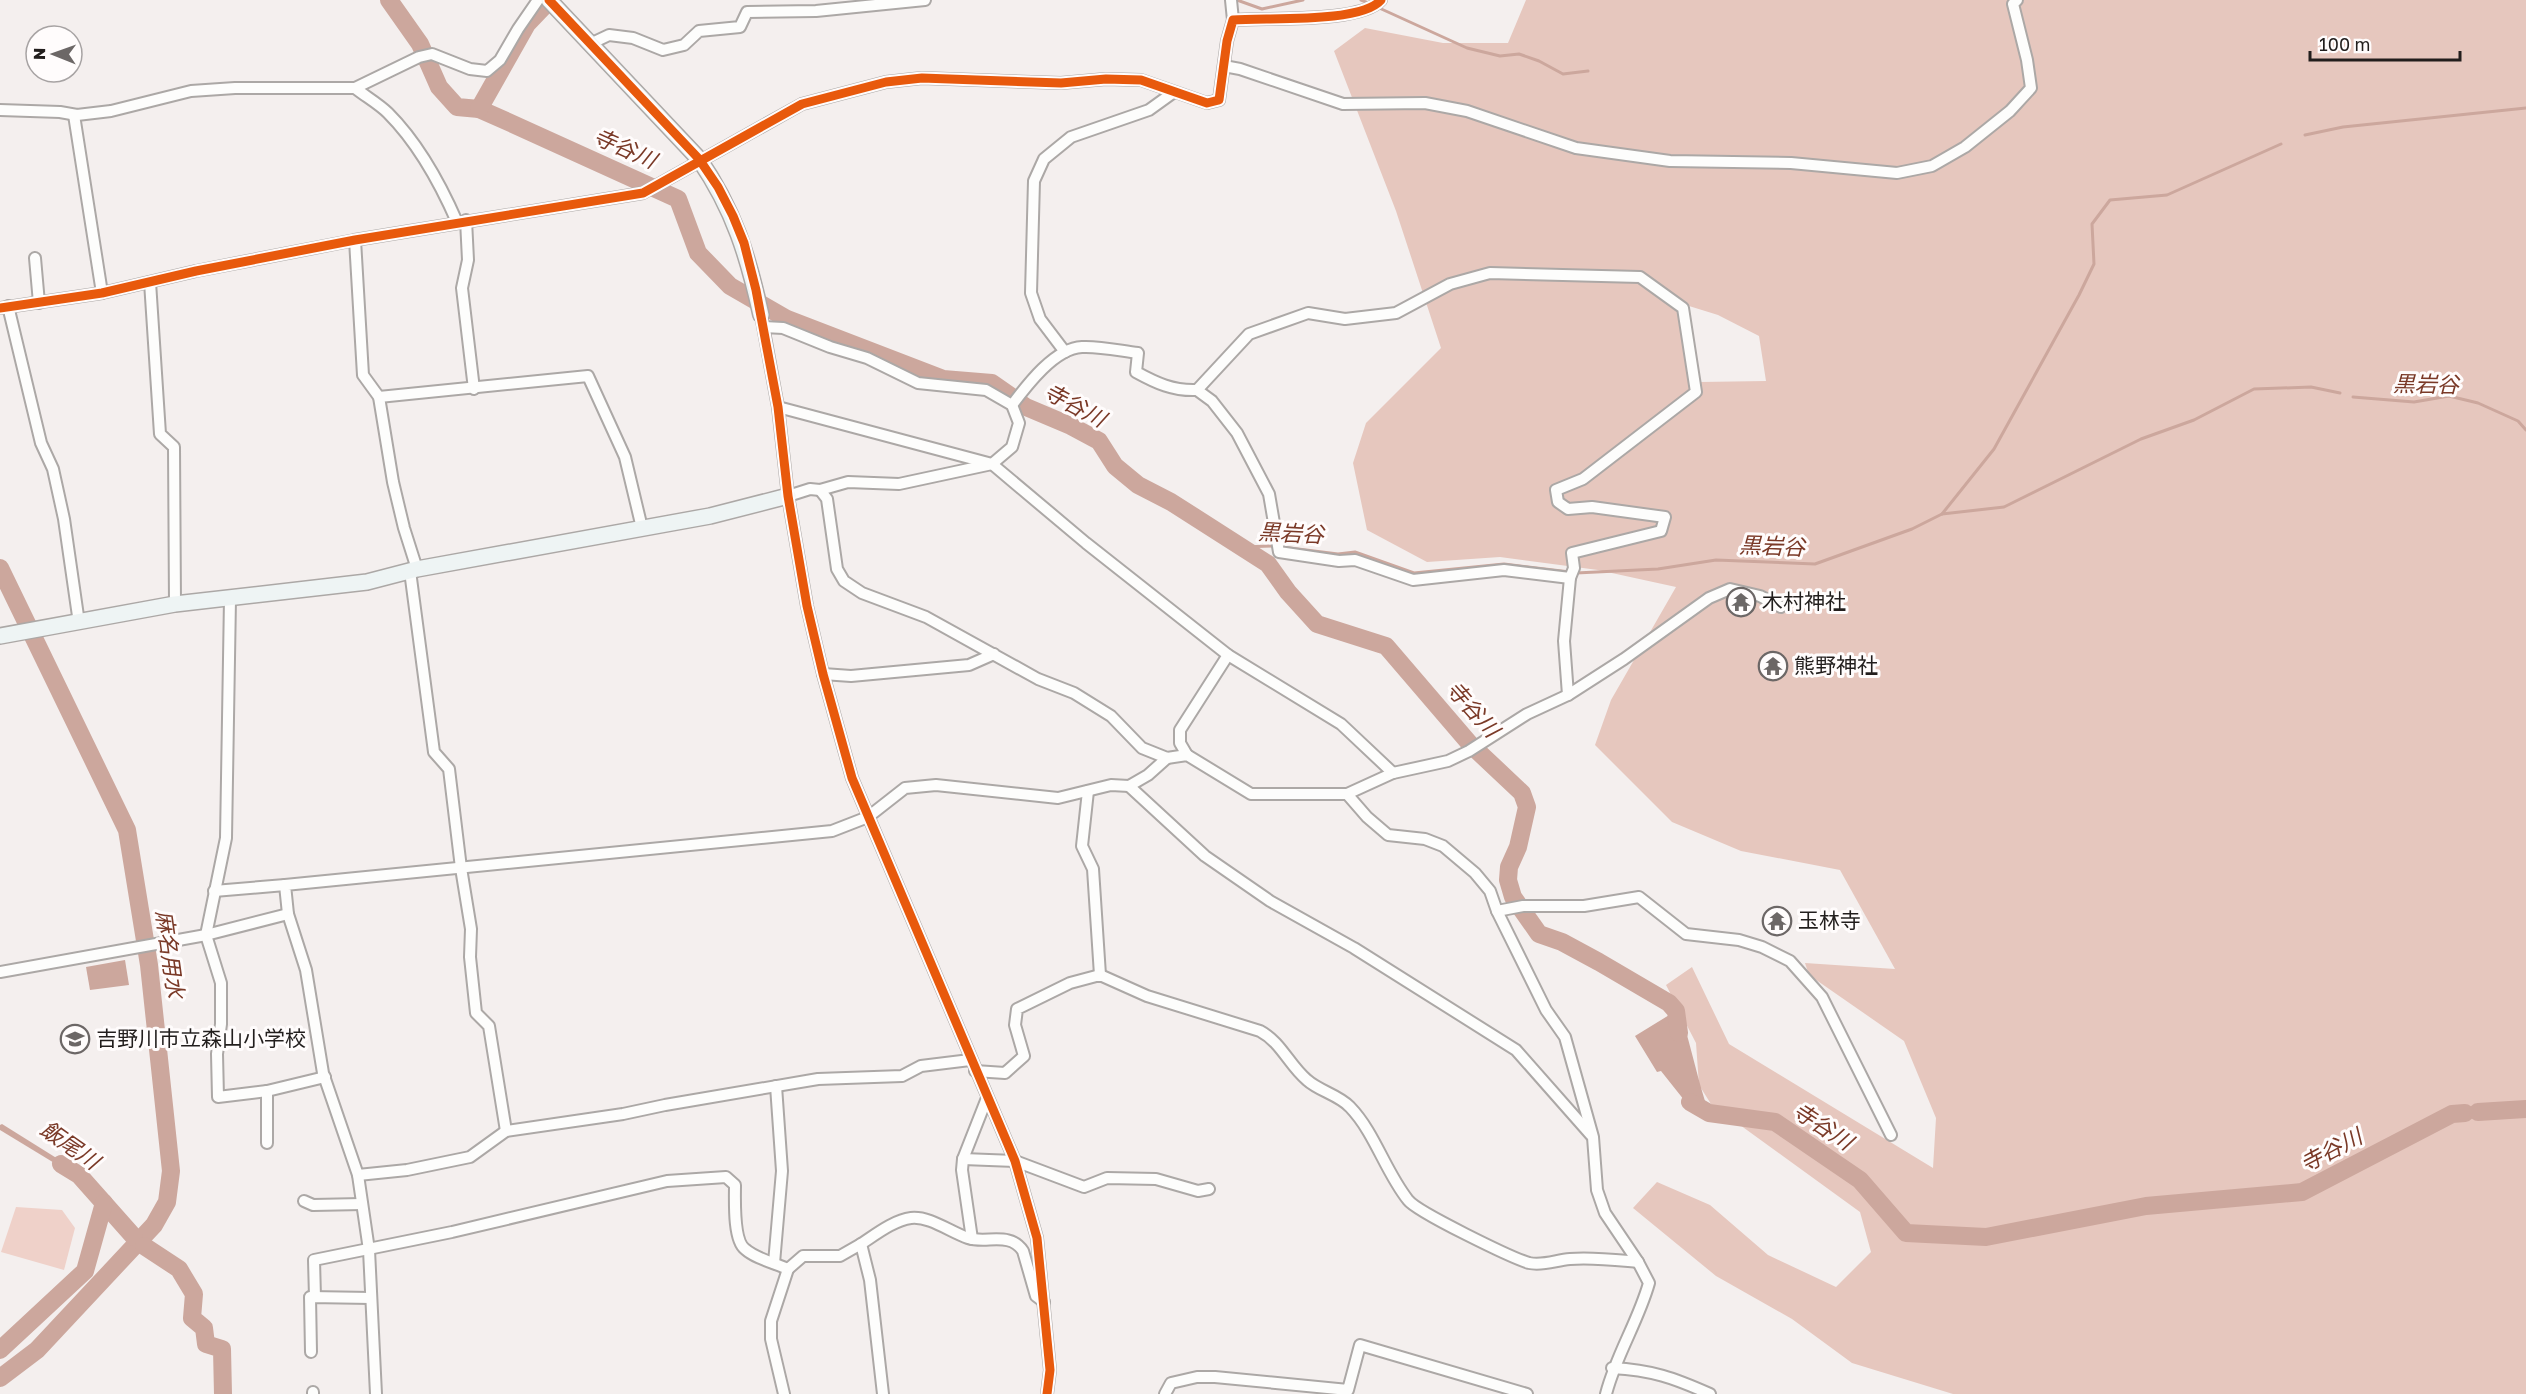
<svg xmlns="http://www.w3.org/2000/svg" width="2526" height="1394" viewBox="0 0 2526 1394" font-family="'Golos Text','Noto Sans JP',sans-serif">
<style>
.green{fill:#efd1c9}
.forest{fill:#e6c7be;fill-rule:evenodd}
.water{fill:#cca79d}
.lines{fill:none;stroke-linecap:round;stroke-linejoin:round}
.stream{stroke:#cca79d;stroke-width:3}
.river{stroke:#cca79d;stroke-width:18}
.street-casing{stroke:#aca8a6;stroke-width:14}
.secondary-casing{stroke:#aca8a6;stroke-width:18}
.street{stroke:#fdfdfc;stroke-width:10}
.secondary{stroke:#eef4f4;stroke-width:15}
.cycleway-casing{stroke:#fffcfc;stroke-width:13}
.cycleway{stroke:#e8590c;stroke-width:9}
.labels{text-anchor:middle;stroke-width:6;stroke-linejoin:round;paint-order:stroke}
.poi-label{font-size:21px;fill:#221e1d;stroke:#fffcfc;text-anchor:start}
.water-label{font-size:22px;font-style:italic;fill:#7a3927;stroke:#fffcfc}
</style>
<rect width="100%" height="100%" fill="#f4efee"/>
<polygon class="green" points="16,1207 62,1210 75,1228 64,1270 1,1252"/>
<path class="forest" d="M1526,0H2526V1394H1953L1852,1363L1792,1319L1716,1276L1633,1208L1657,1182L1710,1205L1768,1255L1836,1287L1871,1252L1860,1212L1711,1104L1699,1085L1696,1043L1666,985L1692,967L1729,1044L1933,1168L1936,1118L1904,1041L1809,975L1805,963L1895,969L1840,870L1741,851L1672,822L1595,745L1611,700L1676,587L1598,570L1500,557L1427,562L1367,530L1353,463L1366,423L1441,348L1396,211L1334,51L1365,28L1443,43H1508ZM1689,306L1718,315L1759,336L1766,381L1700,382Z"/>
<g class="water">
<polygon points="125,960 129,985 90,990 86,967"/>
<path d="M1679,1009C1691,1044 1697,1079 1709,1113L1692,1110L1661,1071L1657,1072L1635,1036Z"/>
<polygon points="2,1124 82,1174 79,1178 0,1130 0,1125"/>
</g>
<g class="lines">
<g class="stream">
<polyline points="1237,0 1262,9 1303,0"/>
<polyline points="1361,0 1371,4"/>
<polyline points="1377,7 1467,48 1500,56 1519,54 1539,61 1563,74 1588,71"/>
<polyline points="2305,135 2343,127 2526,108"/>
<polyline points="2353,397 2414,402 2449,396 2478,403 2518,421 2526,430"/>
<polyline points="1942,514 1994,449 2079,295 2094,264 2092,224 2110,200 2167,195 2281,144"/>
<polyline points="1241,547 1275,546"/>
<polyline points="1282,547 1338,554 1355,552 1414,573 1504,564 1570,572"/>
<polyline points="1576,573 1658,569 1716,560 1815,564 1912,529 1942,514 2004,507 2141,439 2194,420 2254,389 2311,387 2340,393"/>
</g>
<g class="river">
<polyline points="389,0 420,44 439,87 457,107 479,109 504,120 678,199 698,253 730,286 787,319 943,379 992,383 1026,407 1071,426 1099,441 1115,466 1138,485 1171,502 1268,564 1288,592 1317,624 1386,646 1470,744 1522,793 1527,807 1518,847 1509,867 1508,880 1513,897 1539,934 1562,942 1599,962 1669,1003 1676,1011 1679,1033"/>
<polyline points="479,109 527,24 550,0"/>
<polyline points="0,568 127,830 149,965 171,1171 167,1202 154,1225 37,1350 0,1378"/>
<polyline points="1690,1102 1709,1113 1775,1122 1860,1180 1906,1233 1986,1237 2146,1206 2302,1192 2452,1114 2465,1113"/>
<polyline points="2478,1112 2526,1109"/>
<polyline points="61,1164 79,1175 134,1237"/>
<polyline points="144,1246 179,1269 194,1294 192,1318 204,1328 206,1344 222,1349 223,1394"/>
<polyline points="0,1350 85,1271 104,1203"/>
</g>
<g class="street-casing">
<g id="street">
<polyline points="1231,0 1233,20"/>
<polyline points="590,44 609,35 633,38 663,50 684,45 699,31 740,27 747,12 816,11 925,0"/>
<polyline points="1224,66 1240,69 1343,104 1425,103 1467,111 1576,148 1670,161 1791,163 1897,173 1932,166 1965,147 2010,111 2031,88 2027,60 2013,4 2017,0"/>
<path d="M355,88C365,96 379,104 388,113C419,144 440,183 457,222"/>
<polyline points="0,110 60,112 77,115 111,111 191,91 235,88 355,88 419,57 432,54 470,69 487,71 500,60 518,29 538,0"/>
<polyline points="74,115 102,293"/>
<polyline points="466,220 468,260 462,288 474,389"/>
<polyline points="355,240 363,375 379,397 393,482 404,528 417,569"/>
<polyline points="35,258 39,303"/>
<polyline points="150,282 160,434 174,447 175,604"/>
<polyline points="8,306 41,443 53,469 64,519 79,623"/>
<path d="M0,308L102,293L196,271L355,240L643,193L802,104L886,82L922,78L1061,83L1106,79L1141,80L1207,103L1219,100L1227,41L1233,20C1265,17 1360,24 1381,0"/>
<polyline points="761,315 778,407 788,496 807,606 823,674 852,778 1015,1161 1037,1238 1050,1370 1047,1394"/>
<polyline points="764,327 783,328 830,347 867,358 918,383 986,390 1012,405 1019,423 1012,447 992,464 899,484 848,482 820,490 810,489 788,496"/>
<polyline points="1065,352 1040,319 1031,293 1034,181 1044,159 1071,137 1149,110 1174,92"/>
<polyline points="1197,390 1212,401 1237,433 1269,494 1279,552 1339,561 1355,560 1413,580 1504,570 1570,578"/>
<polyline points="379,397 588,376 625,457 642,528"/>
<path d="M1012,405C1027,385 1055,348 1082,347C1100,346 1121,351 1138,353L1136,372C1156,383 1173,391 1197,390L1249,334L1308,313L1345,319L1396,313L1450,284L1490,273L1640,277L1683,308L1696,392L1583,479L1556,490L1558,502L1568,509L1592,507L1665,517L1661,531L1572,553L1574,568L1570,578L1564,641L1568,695"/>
<polyline points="778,407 992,464 1086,543 1228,655 1341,724 1393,773"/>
<polyline points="820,490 827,499 837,569 844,581 862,593 926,617 1038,679 1074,693 1111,716 1142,748 1167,758 1187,755 1251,794 1347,794 1393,773 1448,761 1469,751 1527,714 1568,695 1624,659 1709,598 1730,589 1760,596 1781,607"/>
<polyline points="410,571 434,752 449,769 461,868 471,929 470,957 476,1013 489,1026 506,1131"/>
<polyline points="230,599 226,838 206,935 221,983 221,1024 217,1054 218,1097 267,1091 325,1077"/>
<polyline points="823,674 851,676 969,665 994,654"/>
<polyline points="1187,755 1180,743 1180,730 1228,655"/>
<polyline points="1129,786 1205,856 1270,901 1354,948 1516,1050 1591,1135"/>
<polyline points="1088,791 1082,846 1093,869 1100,975"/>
<path d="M1347,794L1367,817L1388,835L1425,839L1443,846L1475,873L1490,891L1497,911L1546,1010L1565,1037L1593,1137L1597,1190L1605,1213L1638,1262L1649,1283C1638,1322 1616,1355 1606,1394"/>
<polyline points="214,891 285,885"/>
<polyline points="1497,911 1523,906 1584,906 1639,897 1686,934 1739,940 1762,947 1790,961 1822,997 1891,1135"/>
<polyline points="0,972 206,935 288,914"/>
<path d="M975,1071L1005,1073L1024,1056L1015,1025L1017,1009L1070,983L1100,975L1147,996L1260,1031C1281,1042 1289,1065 1307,1080C1319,1091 1339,1095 1350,1107C1375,1133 1385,1171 1408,1200C1417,1212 1512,1258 1529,1263C1544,1266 1556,1260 1570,1259C1592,1257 1616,1260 1638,1262"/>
<polyline points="267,1143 267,1091"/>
<polyline points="963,1159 1015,1161 1084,1187 1107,1178 1156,1179 1198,1191 1209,1189"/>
<polyline points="358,1175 407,1170 470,1157 506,1131 623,1114 665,1105 818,1079 902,1076 921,1066 970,1060"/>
<polyline points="304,1201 313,1205 362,1204"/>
<polyline points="972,1239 962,1170 963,1159 987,1098"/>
<path d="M861,1244C875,1235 894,1220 911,1218C930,1216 950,1232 968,1238C986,1244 1010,1231 1023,1251L1036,1296L1044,1302"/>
<polyline points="774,1263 782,1171 776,1086"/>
<path d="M315,1297L314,1260L452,1232L667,1181L726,1177L735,1185C735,1200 733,1240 745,1249C756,1259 775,1263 788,1269L803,1256H840L861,1244L870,1280L883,1394"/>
<polyline points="311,1352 310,1297 371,1298"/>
<path d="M1612,1368C1652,1370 1674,1378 1710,1394"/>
<polyline points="313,1392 313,1394"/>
<polyline points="376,1394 369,1250 358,1175 323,1073 306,970 288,914 285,885 832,831 868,817 905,788 936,785 1058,798 1111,785 1129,786 1148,775 1167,758"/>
<polyline points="784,1394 771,1339 771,1321 788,1269"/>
<polyline points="1165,1394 1171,1383 1197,1377 1215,1377 1348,1390 1360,1345 1527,1394"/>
</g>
</g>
<g class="secondary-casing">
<g id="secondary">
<path d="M549,0L699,159C734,210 748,256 761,315"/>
<polyline points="0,636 175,604 367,582 417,569 710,516 788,496"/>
</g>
</g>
<use href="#street" class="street"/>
<use href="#secondary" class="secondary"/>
<g class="cycleway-casing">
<g id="cycleway">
<polyline points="549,0 699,159 718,187 733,216 744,243 756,290 778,407 788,496 807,606 823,674 852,778 1015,1161 1037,1238 1050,1370 1047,1394"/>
<path d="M0,308L102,293L196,271L355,240L643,193L802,104L886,82L922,78L1061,83L1106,79L1141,80L1207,103L1219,100L1227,41L1233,20C1265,17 1360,24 1381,0"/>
</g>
</g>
<use href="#cycleway" class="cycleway"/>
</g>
<defs>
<g id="temple-ring" transform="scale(1.5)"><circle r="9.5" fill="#fffcfc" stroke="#6c6766" stroke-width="1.5"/><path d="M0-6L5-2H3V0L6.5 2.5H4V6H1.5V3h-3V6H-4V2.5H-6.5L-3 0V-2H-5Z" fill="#6c6766"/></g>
<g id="school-ring" transform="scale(1.5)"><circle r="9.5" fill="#fffcfc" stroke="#6c6766" stroke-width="1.5"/><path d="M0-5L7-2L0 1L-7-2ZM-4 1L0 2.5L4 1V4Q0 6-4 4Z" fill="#6c6766"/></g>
</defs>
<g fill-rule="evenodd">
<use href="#temple-ring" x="1741" y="602"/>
<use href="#temple-ring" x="1773" y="666"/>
<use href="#temple-ring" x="1777" y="921"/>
<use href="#school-ring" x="75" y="1039"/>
</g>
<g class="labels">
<g class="poi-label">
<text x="1762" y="609">木村神社</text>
<text x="1794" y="673">熊野神社</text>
<text x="1798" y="928">玉林寺</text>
<text x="96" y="1046">吉野川市立森山小学校</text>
</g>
<g class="water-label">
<text transform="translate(625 148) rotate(24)" y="8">寺谷川</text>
<text transform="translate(2426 384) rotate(1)" y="8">黒岩谷</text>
<text transform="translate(1075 405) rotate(28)" y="8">寺谷川</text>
<text transform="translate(1291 533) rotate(3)" y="8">黒岩谷</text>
<text transform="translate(1772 546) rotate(2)" y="8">黒岩谷</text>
<text transform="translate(1473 709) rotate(48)" y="8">寺谷川</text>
<text transform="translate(170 954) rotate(82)" y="8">麻名用水</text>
<text transform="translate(1823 1126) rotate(33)" y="8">寺谷川</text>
<text transform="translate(70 1145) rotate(35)" y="8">飯尾川</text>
<text transform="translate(2331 1150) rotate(-28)" y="8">寺谷川</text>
</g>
</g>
<g transform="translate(54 54) rotate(271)"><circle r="28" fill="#fffcfc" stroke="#a7a3a3" stroke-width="1.5"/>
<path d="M0-4.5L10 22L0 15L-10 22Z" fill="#6c6766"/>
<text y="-9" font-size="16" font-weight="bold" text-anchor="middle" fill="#221e1d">N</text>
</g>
<path d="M2310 51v9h150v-9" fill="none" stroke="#221e1d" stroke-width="3"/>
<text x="2319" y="51" font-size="18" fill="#221e1d" stroke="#fffcfc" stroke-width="4.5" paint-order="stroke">100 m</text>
</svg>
